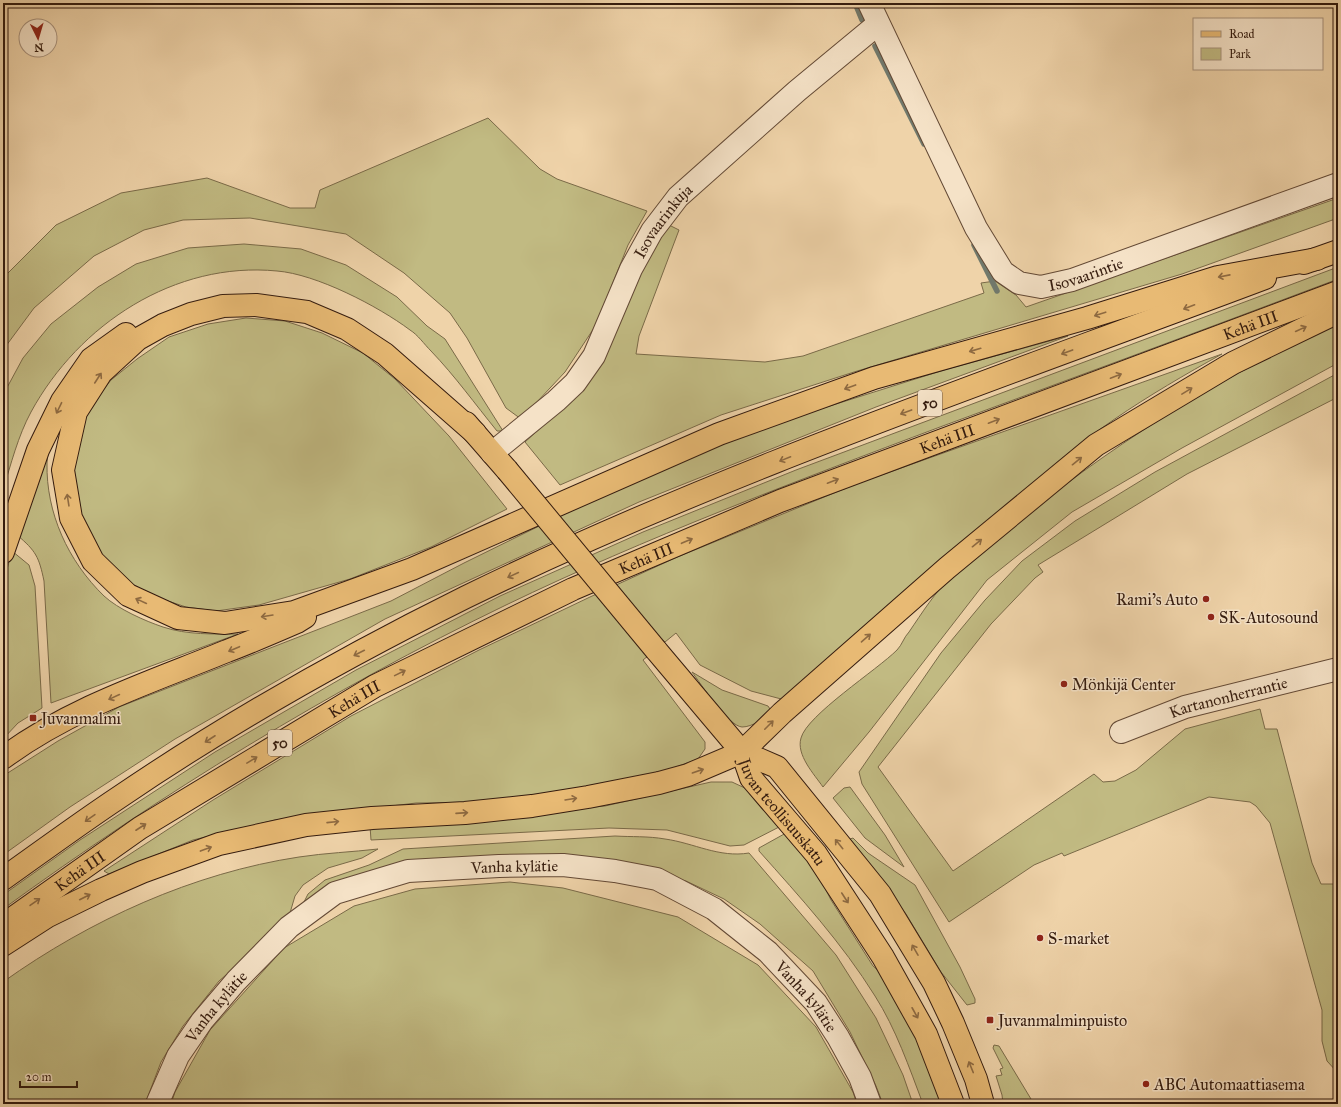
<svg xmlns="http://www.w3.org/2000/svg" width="1341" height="1107" viewBox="0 0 1341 1107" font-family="'IM FELL Great Primer',serif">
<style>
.green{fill:#c1ba82;stroke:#7a6a48}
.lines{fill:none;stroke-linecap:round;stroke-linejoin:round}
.stream{stroke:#71796c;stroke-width:5.5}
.minor-casing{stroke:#634935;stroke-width:24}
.major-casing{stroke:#341b0e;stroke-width:24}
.highway-casing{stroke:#341b0e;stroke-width:24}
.minor{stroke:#f5e2c7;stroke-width:22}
.major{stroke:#e8ba74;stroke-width:22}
.highway{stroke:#e8ba74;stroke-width:22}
.highway-bridge-casing{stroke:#341b0e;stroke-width:24;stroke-linecap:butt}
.highway-bridge{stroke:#e8ba74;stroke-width:22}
.oneway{stroke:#8e6a41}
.poi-dot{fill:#8f2418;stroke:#f5e2c7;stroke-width:1.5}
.labels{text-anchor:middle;stroke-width:3;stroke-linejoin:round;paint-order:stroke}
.shield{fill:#f5e2c7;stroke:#6e5746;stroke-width:1}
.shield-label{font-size:15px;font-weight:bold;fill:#341b0e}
.street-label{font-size:16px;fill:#341b0e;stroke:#f5e2c7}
.poi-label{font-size:16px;fill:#341b0e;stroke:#f5e2c7;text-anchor:start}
</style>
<rect width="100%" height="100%" fill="#efd3a9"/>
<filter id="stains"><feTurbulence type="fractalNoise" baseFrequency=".005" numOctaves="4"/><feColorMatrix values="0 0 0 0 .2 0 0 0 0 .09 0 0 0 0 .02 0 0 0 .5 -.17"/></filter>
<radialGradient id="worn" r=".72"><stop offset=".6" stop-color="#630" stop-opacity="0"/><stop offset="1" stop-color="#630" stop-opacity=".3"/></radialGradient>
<g class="green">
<polygon points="488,118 540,169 557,179 647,211 628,245 596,325 565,372 521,419 506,408 467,338 450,313 404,273 346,234 250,218 183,220 144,230 94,256 34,308 3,350 3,278 56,225 121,193 207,178 290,208 315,208 320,190"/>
<polygon points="1338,198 1338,218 1182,274 854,372 721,415 560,485 525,442 577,395 667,224 679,230 639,336 636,354 765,362 803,356 984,293 981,283 995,281 1016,295 1026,307"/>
<path d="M244,244L301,249L346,265L397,297L427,326L445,339L503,431H497C475,404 455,376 431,351C424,344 418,335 410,330C378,306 316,274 277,271C175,261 79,324 31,412C18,436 11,464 3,490V395L23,358L51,324L98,287L136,264L188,248Z"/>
<path d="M1338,267V279C1206,329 1073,378 940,427C794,482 647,537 506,605C330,690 161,794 3,909V895L80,840L215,752L356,670L500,596L643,532L796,470Z"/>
<polygon points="246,318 285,321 322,333 363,353 395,379 449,436 507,509 431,547 350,579 259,605 216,611 186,607 153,596 129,582 103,557 83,523 72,479 76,440 89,408 111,380 137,359 169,337 208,324"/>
<path d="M1338,324V363L1182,448L1072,512L987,580L869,732L823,787C814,774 796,755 801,738C807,715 877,670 897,650C902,645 904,637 909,632C922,613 935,592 952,576C969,561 987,548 1004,533C1105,449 1218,377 1338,324Z"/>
<polygon points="1068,336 876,407 639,502 385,619 175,739 70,807 3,855 3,776 58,741 119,707 391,601 464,563 592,500 676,462 798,416 947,369"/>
<path d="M1222,354C1148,395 1078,438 1019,498L785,700L751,691L700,665L676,633L643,660L705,742V749L698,759L640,780L488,802L416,803L275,820L193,840L109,874L104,871L213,800L351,716L479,650L590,597L675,558L856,484Z"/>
<polygon points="1338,373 1338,397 1187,474 1038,565 1043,572 1035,578 991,624 878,767 953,871 1094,774 1103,782 1115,781 1136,770 1185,729 1260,709 1265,729 1277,729 1312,863 1321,884 1338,884 1338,1073 1327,1061 1322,1041 1322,1010 1270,823 1256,806 1250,802 1209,797 1064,856 1062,853 1034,865 949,922 862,784 859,772 941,653 985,600 1022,561 1075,521 1155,472"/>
<path d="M52,433C51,443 47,453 47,463C46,513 68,561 104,596C118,609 145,621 163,627C187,635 214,634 238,634L51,703L44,581C39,557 36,551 17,535Z"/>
<polygon points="12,551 29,565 35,586 42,708 18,723 3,739 3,584"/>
<path d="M692,672L722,690L768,706L772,712C764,718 753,727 742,727C728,726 701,684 692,672Z"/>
<polygon points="711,782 732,782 747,789 781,826 744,845 730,846 667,830 609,828 371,840 370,826 605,806"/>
<polygon points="850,787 885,835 904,867 865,838 833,798 844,788"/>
<path d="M786,833L811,860L831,900L873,966L891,982L947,1104H923C909,1067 896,1029 875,996C842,943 800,897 759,851V848Z"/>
<path d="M615,836C631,837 648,836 665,839C694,843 719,858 749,853L836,955L876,1018L903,1075L913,1104H883L876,1086L850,1032L813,971L760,924L724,899L686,881L641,869L481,859L299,912L308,894L325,880L369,865L403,849Z"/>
<polygon points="853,838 868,853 915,885 960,967 975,999 975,1003 967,1005 941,972 906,914 850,839"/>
<path d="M378,849L362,858L328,868L303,885L295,896L287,923L219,981L183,1026L161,1062L145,1104H3V982C90,920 193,873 299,857C325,853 352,852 378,849Z"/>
<polygon points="510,882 563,888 678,917 758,965 816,1027 853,1092 857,1104 171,1104 175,1092 210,1030 284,948 354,906 415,889"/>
<polygon points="994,1045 999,1046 1034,1104 1003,1104 1002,1095 996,1076 1002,1075 1000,1069 1003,1068 993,1048"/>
</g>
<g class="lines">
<g class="stream">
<polyline points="855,3 862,20"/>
<polyline points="875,46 924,144"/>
<polyline points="974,245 997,291"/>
</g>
<g class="minor-casing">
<g id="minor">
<path id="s1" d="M869,3L976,228L1003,272L1019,283L1041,287L1072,280L1338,184"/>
<path id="s2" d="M492,453L556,401L575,383L594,356L631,269L652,231L678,197L797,91L878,24"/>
<path id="s3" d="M1121,732L1185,707L1338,669"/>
<path id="s4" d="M157,1104L178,1056L202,1021L236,981L289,927L335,893L408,871L499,866L563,865L615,871L657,879L714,909L768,952L816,1003L838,1037L860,1077L870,1104"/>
</g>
</g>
<g class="major-casing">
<g id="major">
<polyline points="742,752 777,767 880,894 934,983 953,1023 976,1079 983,1104"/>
<path id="s5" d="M742,752L751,778L816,854L883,957L926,1034L953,1104"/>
</g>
</g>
<g class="highway-casing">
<g id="highway">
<polyline points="1304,263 1338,251"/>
<polyline points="466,423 507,470"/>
<polyline points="475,433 385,354 347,329 307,312 256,305 223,306 191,314 163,325 138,339 101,373 76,412 63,470 71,518 93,561 128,595 178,618 225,623 294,612 412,569 719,434 874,378 1087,318 1218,277 1317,259"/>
<polyline points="3,552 38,450 62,401 91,359 126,334"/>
<polyline points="656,650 742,752"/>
<path d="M3,758C70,708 151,682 227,651C251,642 274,632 297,622L305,617"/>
<path d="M3,879C41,852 79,824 118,798C228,723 347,656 466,597C724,471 997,379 1265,278"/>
<path id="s6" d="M3,925L140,828L375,686L573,589L780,501L1338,292"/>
<polyline points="3,945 48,916 101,890 142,872 219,844 306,825 372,818 465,813 532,806 588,797 659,783 688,775 742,752 782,713 947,568 1096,445 1233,363 1338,312"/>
</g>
</g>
<use href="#minor" class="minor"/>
<use href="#major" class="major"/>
<use href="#highway" class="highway"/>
<g class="highway-bridge-casing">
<polyline id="highway-bridge" points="507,470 656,650"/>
</g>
<use href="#highway-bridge" class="highway-bridge"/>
</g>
<defs><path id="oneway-shaft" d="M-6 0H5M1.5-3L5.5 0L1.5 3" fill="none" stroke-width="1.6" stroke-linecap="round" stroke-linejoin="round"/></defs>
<g class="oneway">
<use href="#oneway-shaft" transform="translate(1224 276) rotate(169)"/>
<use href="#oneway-shaft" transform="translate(1189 307) rotate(159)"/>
<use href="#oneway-shaft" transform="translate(1100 314) rotate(162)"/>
<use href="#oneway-shaft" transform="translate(1301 329) rotate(-25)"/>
<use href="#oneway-shaft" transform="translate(975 350) rotate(164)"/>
<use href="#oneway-shaft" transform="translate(1067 352) rotate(160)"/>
<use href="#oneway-shaft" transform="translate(1116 376) rotate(-21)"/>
<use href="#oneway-shaft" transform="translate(98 378) rotate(-57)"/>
<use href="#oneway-shaft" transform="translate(850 387) rotate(160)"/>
<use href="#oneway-shaft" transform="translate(1187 391) rotate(-31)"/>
<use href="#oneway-shaft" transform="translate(59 408) rotate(116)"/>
<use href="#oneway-shaft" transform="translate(906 412) rotate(160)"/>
<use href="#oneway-shaft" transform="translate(994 421) rotate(-21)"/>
<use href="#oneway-shaft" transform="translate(785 459) rotate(158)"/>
<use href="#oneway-shaft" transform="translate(1077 461) rotate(-39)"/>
<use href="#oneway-shaft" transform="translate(833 481) rotate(-21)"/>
<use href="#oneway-shaft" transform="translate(68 500) rotate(-99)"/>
<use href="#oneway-shaft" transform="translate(687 541) rotate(-23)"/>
<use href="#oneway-shaft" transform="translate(977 543) rotate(-39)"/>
<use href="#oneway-shaft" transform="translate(513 575) rotate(155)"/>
<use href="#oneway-shaft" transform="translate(141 601) rotate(-155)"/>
<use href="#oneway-shaft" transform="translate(267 616) rotate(171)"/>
<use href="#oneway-shaft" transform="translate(866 638) rotate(-41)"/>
<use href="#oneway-shaft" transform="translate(234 649) rotate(157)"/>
<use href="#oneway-shaft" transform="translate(359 653) rotate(153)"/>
<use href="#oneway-shaft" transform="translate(400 673) rotate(-26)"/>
<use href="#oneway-shaft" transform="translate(114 697) rotate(155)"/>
<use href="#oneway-shaft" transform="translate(769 725) rotate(-45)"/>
<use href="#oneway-shaft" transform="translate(210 739) rotate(147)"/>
<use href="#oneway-shaft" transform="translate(252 760) rotate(-31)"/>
<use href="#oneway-shaft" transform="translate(698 771) rotate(-19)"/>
<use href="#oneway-shaft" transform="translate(571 799) rotate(-9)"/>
<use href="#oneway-shaft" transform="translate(462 813) rotate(-4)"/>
<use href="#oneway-shaft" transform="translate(90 818) rotate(145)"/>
<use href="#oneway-shaft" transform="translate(333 822) rotate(-6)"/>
<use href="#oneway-shaft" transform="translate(141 827) rotate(-33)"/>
<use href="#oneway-shaft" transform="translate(839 844) rotate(-129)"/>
<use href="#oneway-shaft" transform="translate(206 849) rotate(-20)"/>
<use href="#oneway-shaft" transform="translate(85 897) rotate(-27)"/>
<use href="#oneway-shaft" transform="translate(845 898) rotate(57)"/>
<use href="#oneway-shaft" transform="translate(35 902) rotate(-35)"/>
<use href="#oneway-shaft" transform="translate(915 950) rotate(-120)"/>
<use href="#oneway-shaft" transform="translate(915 1013) rotate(61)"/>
<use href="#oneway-shaft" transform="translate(971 1067) rotate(-112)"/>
</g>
<g class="poi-dot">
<circle cx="1206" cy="599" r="4"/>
<circle cx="1211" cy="617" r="4"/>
<circle cx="1064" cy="684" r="4"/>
<rect x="29" y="714" width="8" height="8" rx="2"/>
<circle cx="1040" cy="938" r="4"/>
<rect x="986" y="1016" width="8" height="8" rx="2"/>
<circle cx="1146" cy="1084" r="4"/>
</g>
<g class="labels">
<g class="shield">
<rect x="918" y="390" width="24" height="26" rx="3"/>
<rect x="268" y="730" width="24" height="26" rx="3"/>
</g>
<g class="shield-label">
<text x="930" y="408">50</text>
<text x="280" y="748">50</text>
</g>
<g class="street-label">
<text dy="6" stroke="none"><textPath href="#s2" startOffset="294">Isovaarinkuja</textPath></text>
<text dy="6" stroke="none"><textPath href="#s1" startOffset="389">Isovaarintie</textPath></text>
<text dy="6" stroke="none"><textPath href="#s6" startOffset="1390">Kehä III</textPath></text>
<text dy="6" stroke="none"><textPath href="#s6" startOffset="1066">Kehä III</textPath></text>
<text dy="6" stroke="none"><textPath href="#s6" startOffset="742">Kehä III</textPath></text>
<text dy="6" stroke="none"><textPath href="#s3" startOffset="113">Kartanonherrantie</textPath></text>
<text dy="6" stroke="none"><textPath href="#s6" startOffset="418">Kehä III</textPath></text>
<text dy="6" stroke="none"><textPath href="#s5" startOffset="73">Juvan teollisuuskatu</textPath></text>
<text dy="6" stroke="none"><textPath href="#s4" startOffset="463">Vanha kylätie</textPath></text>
<text dy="6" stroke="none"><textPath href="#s6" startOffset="94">Kehä III</textPath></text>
<text dy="6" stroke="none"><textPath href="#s4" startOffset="799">Vanha kylätie</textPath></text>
<text dy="6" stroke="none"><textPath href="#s4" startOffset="115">Vanha kylätie</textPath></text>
</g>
<g class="poi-label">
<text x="1198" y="605" text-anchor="end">Rami's Auto</text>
<text x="1219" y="623">SK-Autosound</text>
<text x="1072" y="690">Mönkijä Center</text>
<text x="41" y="724">Juvanmalmi</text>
<text x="1048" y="944">S-market</text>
<text x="998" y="1026">Juvanmalminpuisto</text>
<text x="1154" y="1090">ABC Automaattiasema</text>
</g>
</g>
<rect width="1341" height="1107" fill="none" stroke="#efd3a9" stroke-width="16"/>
<rect x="4" y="4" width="1333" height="1099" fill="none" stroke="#341b0e" stroke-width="2"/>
<rect x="8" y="8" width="1325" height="1091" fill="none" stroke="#341b0e"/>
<rect x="1193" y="18" width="130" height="52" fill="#f5e2c7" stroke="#a8927d"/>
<rect x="1201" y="31" width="20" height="6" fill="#e8ba74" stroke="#a8927d"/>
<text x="1229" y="38" font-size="12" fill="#341b0e">Road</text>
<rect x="1201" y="48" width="20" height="12" fill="#c1ba82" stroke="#a8927d"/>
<text x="1229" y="58" font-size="12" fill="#341b0e">Park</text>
<g transform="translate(38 38) rotate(175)"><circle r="19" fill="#f5e2c7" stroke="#a8927d"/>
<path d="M0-3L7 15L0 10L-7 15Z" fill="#8f2418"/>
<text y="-6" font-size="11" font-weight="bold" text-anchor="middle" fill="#341b0e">N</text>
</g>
<path d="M20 1081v6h57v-6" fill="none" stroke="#341b0e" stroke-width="2"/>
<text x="26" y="1081" font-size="12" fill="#341b0e" stroke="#f5e2c7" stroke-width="3" paint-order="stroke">20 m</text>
<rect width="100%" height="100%" filter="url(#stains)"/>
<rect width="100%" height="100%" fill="url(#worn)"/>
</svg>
